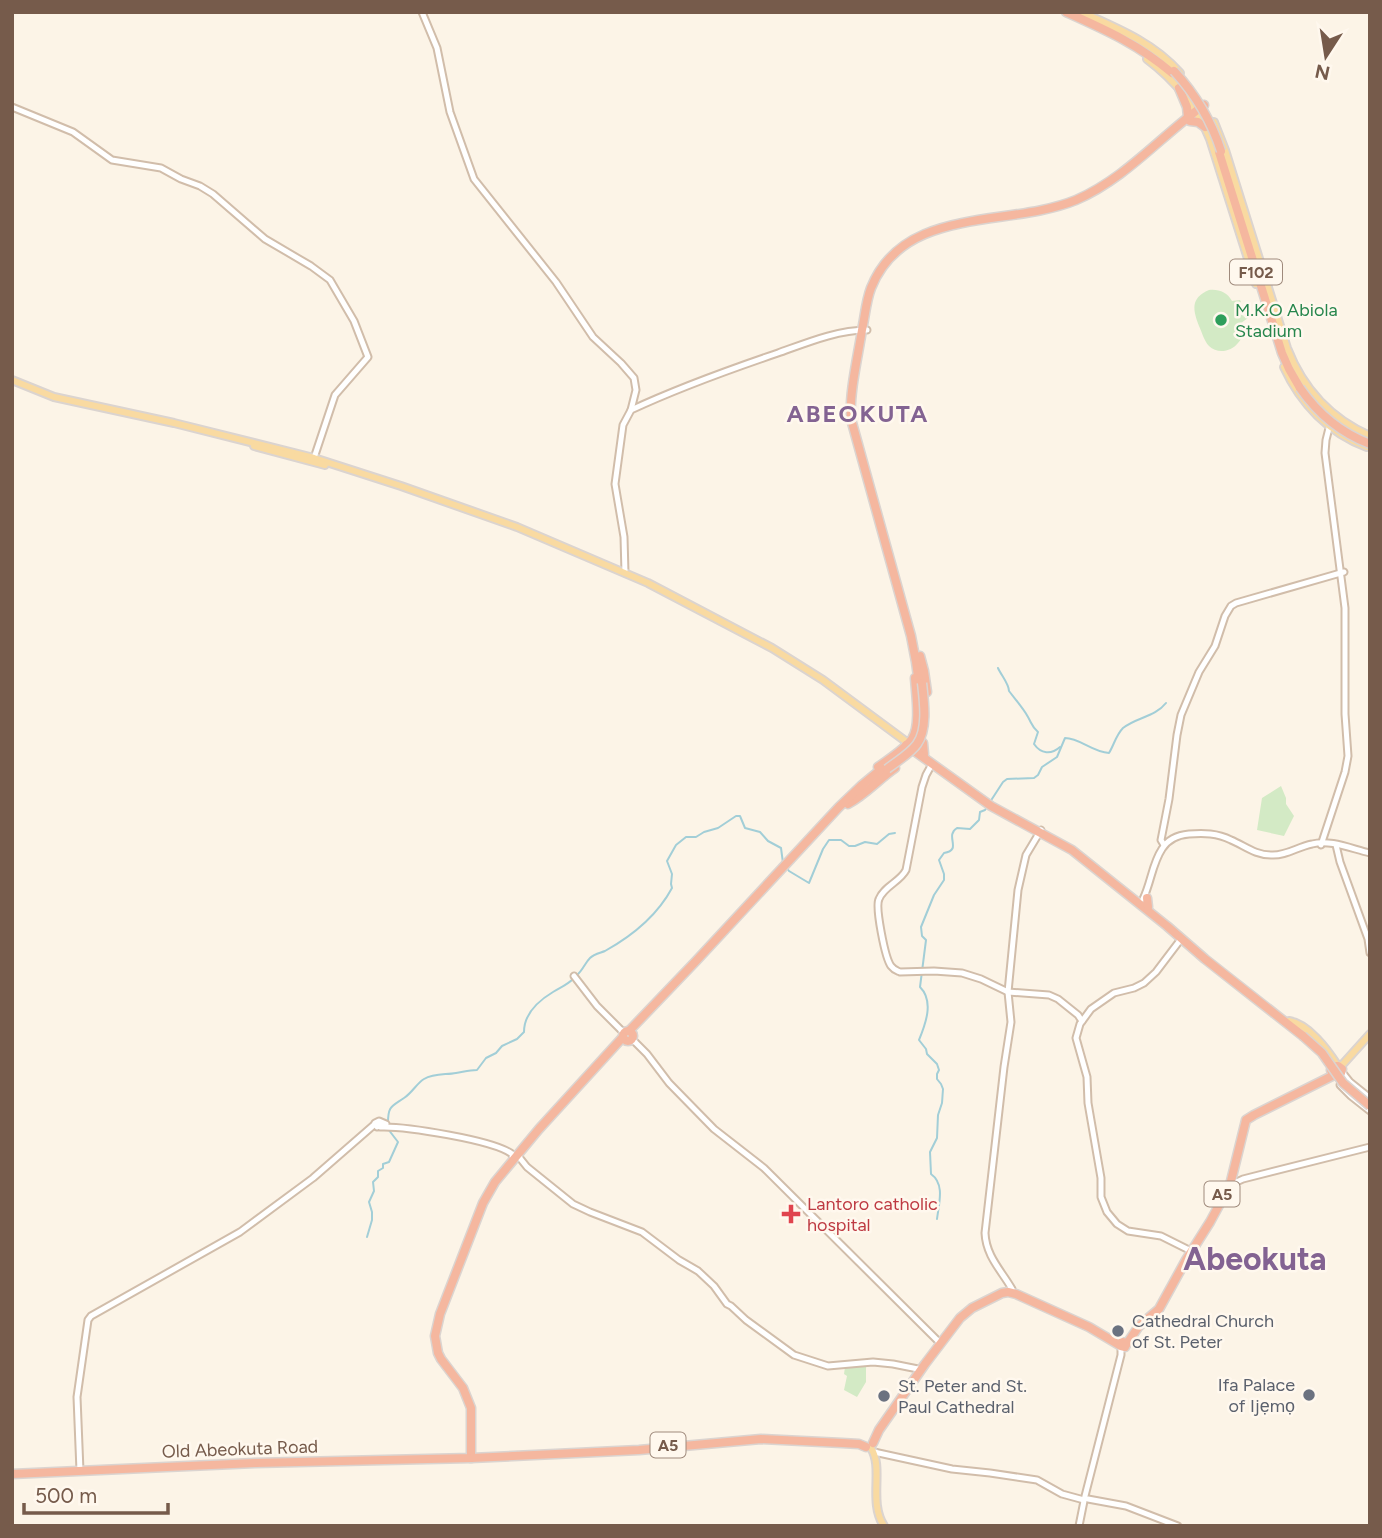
<svg xmlns="http://www.w3.org/2000/svg" width="1382" height="1538" viewBox="0 0 1382 1538" font-family="Figtree,sans-serif">
<style>
.green{fill:#d3eac5}
.lines{fill:none;stroke-linecap:round;stroke-linejoin:round}
.stream{stroke:#a2ced7;stroke-width:2}
.secondary-casing{stroke:#d1bdaa;stroke-width:9}
.primary-casing{stroke:#dbd4d0;stroke-width:10}
.highway-casing{stroke:#dbd4d0;stroke-width:11}
.secondary{stroke:#fff;stroke-width:5}
.primary{stroke:#f9daa1;stroke-width:6}
.highway{stroke:#f5b79f;stroke-width:8}
.highway-bridge-casing{stroke:#dbd4d0;stroke-width:11;stroke-linecap:butt}
.highway-bridge{stroke:#f5b79f;stroke-width:8}
.leisure-dot{fill:#2e9e5b;stroke:#fff8ee;stroke-width:2.5}
.health-dot{fill:#e0444e;stroke:#fff8ee;stroke-width:2.5}
.worship-dot{fill:#6b7280;stroke:#fff8ee;stroke-width:2.5}
.labels{text-anchor:middle;stroke-width:5;stroke-linejoin:round;paint-order:stroke}
.shield{fill:#fff8ee;stroke:#9f8a7c;stroke-width:2}
.shield-label{font-size:16px;font-weight:bold;fill:#765b4b}
.leisure-label{font-size:18px;fill:#27864d;stroke:#fff8ee;text-anchor:start}
.health-label{font-size:18px;fill:#be3a42;stroke:#fff8ee;text-anchor:start}
.worship-label{font-size:18px;fill:#5b616d;stroke:#fff8ee;text-anchor:start}
.street-label{font-size:18px;fill:#765b4b;stroke:#fff8ee}
.district-label{font-size:24px;font-weight:bold;letter-spacing:2px;fill:#836392;stroke:#fff8ee}
.town-label{font-size:32px;font-weight:bold;fill:#836392;stroke:#fff8ee}
</style>
<rect width="100%" height="100%" fill="#fcf4e7"/>
<g class="green">
<path d="M1209,290C1219,289 1227,292 1232,301L1240,300L1241,302L1238,304L1239,306L1242,305L1244,307L1240,309L1242,312L1245,311L1246,313L1243,315L1244,317L1247,316L1248,318L1241,323C1243,331 1244,337 1238,343C1231,352 1217,354 1209,346C1204,341 1202,332 1199,326C1193,310 1190,298 1209,290Z"/>
<polygon points="1281,786 1286,798 1286,804 1294,816 1284,836 1257,830 1262,798"/>
<polygon points="866,1365 866,1382 857,1397 844,1390 847,1376 844,1374 845,1367"/>
</g>
<g class="lines">
<g class="stream">
<path d="M998,668C1001,675 1009,684 1009,691C1015,699 1023,708 1028,717C1032,724 1032,727 1038,732L1034,744C1041,754 1051,755 1060,747"/>
<path d="M990,802L1003,782L1007,779L1034,778L1038,775L1042,767L1057,757L1065,738C1080,738 1092,752 1109,753C1114,745 1116,735 1123,728C1137,717 1155,717 1166,703"/>
<polyline points="786,867 789,871 809,883 823,849 829,840 841,840 849,846 855,846 865,842 877,844 889,834 895,833"/>
<path d="M577,975C583,970 585,963 590,958C594,954 600,953 605,951C632,936 657,916 672,888L671,884L672,874L667,861L676,845L686,837H696L704,832L718,828L736,816H740L745,828L760,832L768,841L781,848L783,863"/>
<path d="M388,1123C388,1106 391,1107 404,1098C412,1093 417,1083 424,1079C434,1073 446,1075 456,1073C463,1072 469,1070 477,1070L486,1058L496,1053L502,1046L517,1039L524,1032C524,1014 538,1001 553,992C561,987 567,985 573,979"/>
<path d="M937,1219C939,1203 945,1184 931,1174L930,1152L937,1138L938,1115L942,1103L943,1089L941,1084L937,1079V1074L939,1070L937,1064L927,1054L926,1049L919,1040C926,1023 934,1001 920,987L926,940L922,936L921,927L934,895L944,880V874L939,860L944,853C963,850 944,836 957,828L970,829L979,820L980,812L985,810L987,807"/>
<polyline points="367,1237 372,1220 372,1212 369,1202 374,1191 373,1182 378,1177 378,1171 383,1168 383,1164 389,1162 398,1142 388,1129"/>
</g>
<g class="secondary-casing">
<g id="secondary">
<polyline points="422,12 437,48 450,112 474,179 556,282 593,337 621,363 634,378 636,390 631,410"/>
<polyline points="12,107 73,132 112,160 161,168 181,179 200,186 213,194 265,239 311,266 330,280 354,321 368,357 335,395 314,458"/>
<path d="M625,573L624,537L615,484L623,425L631,410C678,388 728,370 778,353C806,343 837,330 867,330"/>
<path d="M932,764L926,775L922,787L906,870C900,882 884,886 879,899C875,907 885,958 891,966C894,970 895,970 900,972L934,971L962,973L981,979L1008,992L1049,995L1058,999L1078,1015L1082,1021"/>
<polyline points="1164,845 1161,840 1169,799 1177,735 1181,715 1199,672 1215,646 1225,616 1231,606 1236,603 1344,572"/>
<polyline points="1321,845 1345,772 1348,756 1345,714 1345,608 1325,453 1326,440 1330,424"/>
<polyline points="1336,845 1340,862 1368,939 1370,953"/>
<path d="M1143,899C1151,883 1152,864 1162,849C1168,839 1178,835 1189,834C1204,833 1217,833 1231,840C1245,846 1255,855 1271,855C1286,856 1297,847 1312,844C1330,839 1352,849 1370,853"/>
<polyline points="1181,939 1156,972 1144,983 1134,988 1114,993 1091,1009 1080,1024 1076,1038 1087,1077 1088,1103 1101,1178 1101,1197 1107,1212 1117,1224 1128,1231 1161,1236 1189,1250"/>
<polyline points="574,976 597,1006 624,1033"/>
<polyline points="632,1039 647,1054 669,1083 714,1129 764,1168 938,1341"/>
<polyline points="1342,1072 1350,1082 1370,1098"/>
<polyline points="1340,1085 1351,1096 1370,1111"/>
<polygon points="379,1121 386,1124 377,1127 375,1123"/>
<path d="M380,1127C404,1126 494,1140 512,1154L513,1161"/>
<polyline points="519,1157 527,1167 573,1204 590,1212 642,1232 679,1260 698,1271 714,1286 727,1304 731,1306 746,1320 794,1355 828,1366 873,1362 893,1364 918,1369"/>
<polyline points="1230,1185 1243,1179 1370,1147"/>
<path d="M1012,1289C1001,1270 986,1256 985,1233L1004,1067L1011,1022L1008,992L1018,890L1026,855L1041,830"/>
<polyline points="874,1452 952,1469 990,1473 1037,1480 1062,1494 1084,1500"/>
<polyline points="80,1471 77,1397 88,1320 91,1316 240,1232 313,1178 375,1124"/>
<polyline points="1088,1499 1126,1506 1178,1526"/>
<polyline points="1079,1526 1085,1496 1121,1355 1121,1346"/>
</g>
</g>
<g class="primary-casing">
<g id="primary">
<path d="M1081,12C1117,28 1154,43 1180,73"/>
<path d="M1147,59C1175,80 1197,107 1210,139L1256,284"/>
<path d="M1214,122L1225,150L1287,348C1303,389 1329,418 1370,436"/>
<path d="M1284,367C1301,404 1329,433 1367,447"/>
<polyline points="12,380 54,397 174,423 314,458 401,486 517,527 648,583 772,648 823,680 908,743"/>
<polyline points="254,446 325,465"/>
<path d="M1289,1021C1308,1024 1327,1049 1337,1065"/>
<polyline points="1338,1066 1343,1064 1370,1034"/>
<path d="M871,1448C884,1468 868,1502 884,1526"/>
</g>
</g>
<g class="highway-casing">
<g id="highway">
<path d="M1066,12C1106,30 1138,44 1172,73"/>
<polyline points="1179,88 1187,107 1188,117"/>
<polyline points="1190,121 1198,122 1205,127"/>
<polyline points="1219,152 1282,353 1289,369 1300,388"/>
<polyline points="920,656 924,671 927,692"/>
<path d="M919,684L916,662L911,636L851,419C849,393 858,356 862,330C865,316 866,301 871,288C904,205 1008,228 1076,200C1125,179 1161,136 1204,105"/>
<polyline points="923,743 924,754"/>
<polyline points="906,745 991,806 1072,850 1167,926 1205,959 1303,1036"/>
<path d="M878,767C889,759 904,750 912,739C921,726 916,694 915,678"/>
<path d="M848,804C865,795 879,779 895,768"/>
<polyline points="1147,898 1148,907"/>
<polyline points="629,1031 696,961 839,807 862,785 885,766"/>
<circle cx="628" cy="1036" r="5"/>
<polyline points="1126,1345 1139,1326 1159,1309 1186,1260 1210,1222 1230,1185 1246,1120 1254,1115 1334,1075 1339,1075 1341,1073 1342,1069 1338,1066 1334,1066 1331,1070 1332,1073"/>
<polyline points="873,1443 879,1430 925,1364 960,1318 972,1308 1002,1293 1008,1292 1016,1294 1089,1327 1121,1346 1122,1342 1126,1343 1125,1347 1121,1346"/>
<polyline points="471,1458 471,1408 463,1388 441,1359 438,1353 435,1336 440,1314 483,1203 495,1182 539,1129 623,1037"/>
<polyline points="12,1474 255,1463 471,1458 639,1450 761,1439 842,1443 859,1444 866,1447"/>
</g>
</g>
<use href="#secondary" class="secondary"/>
<use href="#primary" class="primary"/>
<use href="#highway" class="highway"/>
<g class="highway-bridge-casing">
<g id="highway-bridge">
<path d="M1174,71C1196,95 1211,120 1221,151"/>
<path d="M1300,388C1318,414 1341,433 1370,444"/>
<path d="M887,769C897,761 910,754 917,744C928,729 924,701 922,683"/>
<polyline points="1303,1036 1322,1053 1343,1083 1370,1106"/>
</g>
</g>
<use href="#highway-bridge" class="highway-bridge"/>
</g>
<circle class="leisure-dot" cx="1221" cy="320" r="7"/>
<path class="health-dot" d="M787.5 1203.5h7v7h7v7h-7v7h-7v-7h-7v-7h7z"/>
<g class="worship-dot">
<circle cx="1118" cy="1331" r="7"/>
<circle cx="1309" cy="1395" r="7"/>
<circle cx="884" cy="1396" r="7"/>
</g>
<g class="labels">
<g class="shield">
<rect x="1230" y="259.5" width="52" height="25" rx="5"/>
<rect x="1204.5" y="1181.5" width="35" height="25" rx="5"/>
<rect x="650.5" y="1432.5" width="35" height="25" rx="5"/>
</g>
<g class="shield-label">
<text x="1256" y="278">F102</text>
<text x="1222" y="1200">A5</text>
<text x="668" y="1451">A5</text>
</g>
<g class="leisure-label">
<text x="1235" y="316">M.K.O Abiola<tspan x="1235" dy="21">Stadium</tspan></text>
</g>
<g class="health-label">
<text x="807" y="1210">Lantoro catholic<tspan x="807" dy="21">hospital</tspan></text>
</g>
<g class="worship-label">
<text x="1132" y="1327">Cathedral Church<tspan x="1132" dy="21">of St. Peter</tspan></text>
<text x="1295" y="1391" text-anchor="end">Ifa Palace<tspan x="1295" dy="21">of Ijẹmọ</tspan></text>
<text x="898" y="1392">St. Peter and St.<tspan x="898" dy="21">Paul Cathedral</tspan></text>
</g>
<g class="street-label">
<text transform="translate(240 1449) rotate(-2)" y="6">Old Abeokuta Road</text>
</g>
<g class="district-label">
<text x="858" y="422">ABEOKUTA</text>
</g>
<g class="town-label">
<text x="1255" y="1270">Abeokuta</text>
</g>
</g>
<rect width="1382" height="1538" fill="none" stroke="#765b4b" stroke-width="28"/>
<g transform="translate(1326 56) rotate(192)" stroke="#fff8ee" stroke-width="5" paint-order="stroke">
<path d="M0-5L12 26L0 18L-12 26Z" fill="#765b4b"/>
<text y="-10" font-size="19" font-weight="bold" text-anchor="middle" fill="#765b4b">N</text>
</g>
<path d="M24 1503v10h144v-10" fill="none" stroke="#765b4b" stroke-width="3.5"/>
<text x="35" y="1503" font-size="21" fill="#765b4b" stroke="#fff8ee" stroke-width="5" paint-order="stroke">500 m</text>
</svg>
